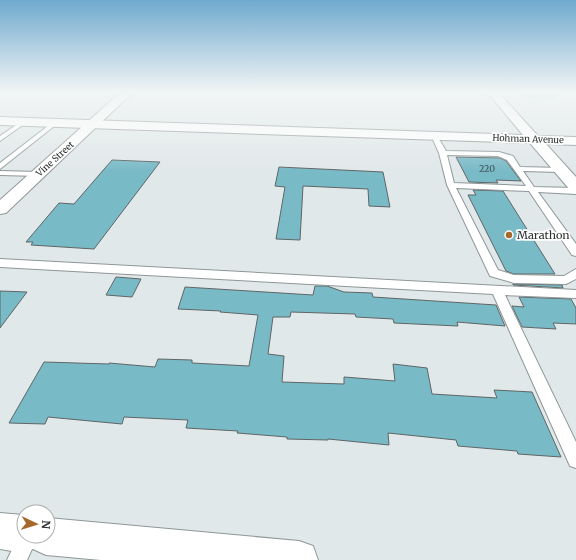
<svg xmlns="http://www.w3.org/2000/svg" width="576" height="560" viewBox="0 0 576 560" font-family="Merriweather,serif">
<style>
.green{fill:#a5cfd8}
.building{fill:#79bac7;stroke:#5f6566}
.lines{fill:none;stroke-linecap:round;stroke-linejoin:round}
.lane-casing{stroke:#8f9697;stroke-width:2}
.street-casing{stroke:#8f9697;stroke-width:2}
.secondary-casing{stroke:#8f9697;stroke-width:2}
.lane{fill:#fff;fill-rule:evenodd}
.street{fill:#fff;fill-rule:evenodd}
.secondary{fill:#fff;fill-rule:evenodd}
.poi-dot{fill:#a6692c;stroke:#fff;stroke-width:1.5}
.labels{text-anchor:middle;stroke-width:3.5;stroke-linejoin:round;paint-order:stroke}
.far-street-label{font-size:9px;fill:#2e3131;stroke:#fff}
.number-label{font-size:9px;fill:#415356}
.poi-label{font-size:11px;fill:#2e3131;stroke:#fff;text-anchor:start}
</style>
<rect width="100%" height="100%" fill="#e1e8e9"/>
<polygon class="green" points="518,92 550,92 558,99 524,98"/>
<g class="building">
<polygon points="456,157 500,158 506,161 521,181 496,180 498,183 469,182"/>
<polygon points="112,160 160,162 94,249 31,245 33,242 26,242 59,203 74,204"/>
<polygon points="279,167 383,172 390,207 369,206 368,189 303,186 300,240 276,239 285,187 275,186"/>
<polygon points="473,190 503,191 555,274 514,274 506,271 468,195 476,195"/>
<polygon points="116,277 141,279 132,297 106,295"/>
<polygon points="513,284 562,285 563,288 513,285"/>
<polygon points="315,286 327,286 344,292 372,293 373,297 496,305 505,326 457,322 458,326 394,323 393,319 356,317 355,314 291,312 290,317 273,317 268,354 284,356 282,382 344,384 344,377 395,381 393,364 427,368 432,394 497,398 494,390 532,392 561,457 518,454 517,451 458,446 456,440 388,433 389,445 328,439 328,440 287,439 287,437 237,433 238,431 186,428 188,420 124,417 122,424 48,417 45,424 9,423 44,362 109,364 109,363 155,367 158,359 192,360 192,363 249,366 258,315 220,312 221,311 178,309 185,287 313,295"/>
<polygon points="0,291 27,292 0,328"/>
<polygon points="519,297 571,299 576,308 576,324 553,323 556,329 522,327 512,306 524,307"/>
</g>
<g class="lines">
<g class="lane-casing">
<g id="lane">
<polygon points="22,121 27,122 0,141 0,136"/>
<polygon points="53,122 58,123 0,169 0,163"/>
<path d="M432,134H436L446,151L499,152L513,156L520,167L563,168L564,170L560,172L523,171L534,187L576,188V194L538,192L576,244V256L572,255L529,191L456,188L498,270L514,275L564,276L576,269V279L566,284L514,283L490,276L447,185L439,153L431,135ZM447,155L498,156L507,160L526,186L454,183Z"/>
<polygon points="0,171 39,172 43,174 39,176 0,175"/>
<polygon points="0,259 576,290 576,298 505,295 576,442 576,468 570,466 493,294 0,267"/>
<polygon points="22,529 24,529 24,536 38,536 27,560 7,560"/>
</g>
</g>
<g class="street-casing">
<g id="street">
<polygon points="121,92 133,92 6,213 0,214 0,200"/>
<polygon points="0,513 24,515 24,536 48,536 48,518 299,541 313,546 318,560 101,560 46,555 33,549 24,553 0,549"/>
</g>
</g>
<g class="secondary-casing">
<polygon id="secondary" points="487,92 498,92 538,136 576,137 576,145 546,144 576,177 576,192 570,190 530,143 0,125 0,117 523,135"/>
</g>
<use href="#lane" class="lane"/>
<use href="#street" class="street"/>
<use href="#secondary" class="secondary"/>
</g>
<linearGradient id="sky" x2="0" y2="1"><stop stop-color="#6faace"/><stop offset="0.54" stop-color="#f2f5f5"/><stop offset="1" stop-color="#f2f5f5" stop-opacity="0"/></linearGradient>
<rect width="576" height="171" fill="url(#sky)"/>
<circle class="poi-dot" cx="509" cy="235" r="4"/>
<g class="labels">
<g class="far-street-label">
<text transform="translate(528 139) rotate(2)" y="3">Hohman Avenue</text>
<text transform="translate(55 159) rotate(-42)" y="3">Vine Street</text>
</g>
<g class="number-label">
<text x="487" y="172">220</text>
</g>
<g class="poi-label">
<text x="517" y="239">Marathon</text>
</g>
</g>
<g transform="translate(36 524) rotate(94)"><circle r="19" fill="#ffffff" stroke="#abadad"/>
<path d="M0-3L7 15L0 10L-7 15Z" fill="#a6692c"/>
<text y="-6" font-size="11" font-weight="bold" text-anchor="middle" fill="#2e3131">N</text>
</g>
</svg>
